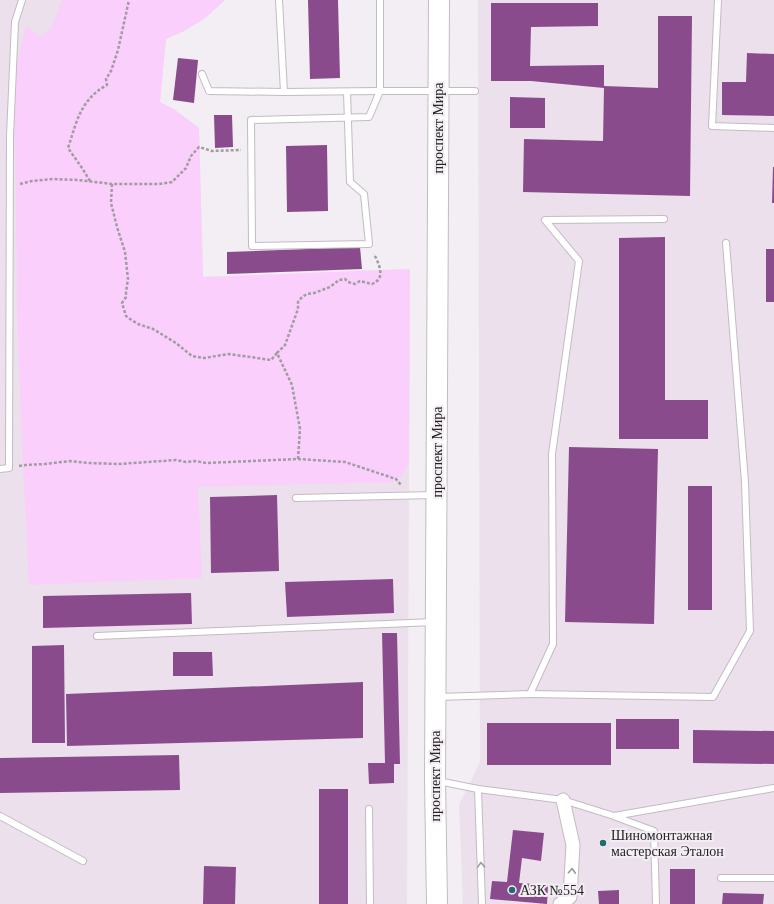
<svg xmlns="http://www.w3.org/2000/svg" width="774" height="904" viewBox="0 0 774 904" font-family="'Times New Roman',serif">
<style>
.built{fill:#ebe0eb}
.green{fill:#fbcffc}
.building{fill:#8a4b8d}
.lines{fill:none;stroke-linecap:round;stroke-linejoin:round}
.service-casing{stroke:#c2bcc2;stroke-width:8}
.minor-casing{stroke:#c2bcc2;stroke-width:15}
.primary-casing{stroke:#c2bcc2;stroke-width:22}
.path{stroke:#a09ca0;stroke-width:2.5;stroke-dasharray:3 2;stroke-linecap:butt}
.service{stroke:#fff;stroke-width:6}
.minor{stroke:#fff;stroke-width:13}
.primary{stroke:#fff;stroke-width:20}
.oneway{stroke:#9d9c9d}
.poi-dot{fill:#216c72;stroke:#f3eef3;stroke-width:1.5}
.labels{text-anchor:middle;stroke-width:4;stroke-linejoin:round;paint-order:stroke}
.street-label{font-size:14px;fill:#262426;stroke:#f3eef3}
.poi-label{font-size:14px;fill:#262426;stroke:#f3eef3;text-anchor:start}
</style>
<rect width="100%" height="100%" fill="#f3eef3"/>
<g class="built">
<polygon points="0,0 224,0 224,1 204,19 184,31 166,39 161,82 160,102 175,110 199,128 203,277 410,269 407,904 0,904"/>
<polygon points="478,0 774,0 774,904 463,904 459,805 480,762"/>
</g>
<path class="green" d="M62,0H224V1L204,19L184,31L166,39L160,102L175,110L199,128L203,277L410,269L409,462C405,472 402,476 393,482L198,487L202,578L29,585L22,445L17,311L16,185L14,120L17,63L26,26L40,37L51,29Z"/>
<g class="building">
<polygon points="308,0 338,0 340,78 310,79"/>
<polygon points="491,3 598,3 598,26 531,27 530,66 604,65 604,86 658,88 658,16 692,16 690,196 523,192 524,139 603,141 604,88 531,81 491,81"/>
<polygon points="747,53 774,54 774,116 722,115 722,82 746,82"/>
<polygon points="178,58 198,60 194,103 173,100"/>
<polygon points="510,97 545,98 545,128 510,128"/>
<polygon points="214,115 232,115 233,147 215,148"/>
<polygon points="327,145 328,211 287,212 286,146"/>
<polygon points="773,167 774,167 774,203 772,203"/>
<polygon points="665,237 665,400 708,400 708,439 619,439 619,238"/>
<polygon points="360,247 362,269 227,274 227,252"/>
<rect x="766" y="249" width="8" height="53"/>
<polygon points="569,447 658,449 654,624 565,622"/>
<rect x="688" y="486" width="24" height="124"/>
<polygon points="277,495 279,571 211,573 210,497"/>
<polygon points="393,579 394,613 287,617 285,582"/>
<polygon points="191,593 192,624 43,628 43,596"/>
<polygon points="382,633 397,633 400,764 394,764 394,783 369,784 368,763 385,763"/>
<polygon points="64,645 65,743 32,743 32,646"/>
<polygon points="173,652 212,652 213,676 173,676"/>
<polygon points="363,682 363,738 67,746 66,694"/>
<rect x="616" y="719" width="63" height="30"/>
<rect x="487" y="723" width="124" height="42"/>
<polygon points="693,730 774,731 774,764 693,763"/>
<polygon points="179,755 180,790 0,793 0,758"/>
<rect x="319" y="789" width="29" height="115"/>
<polygon points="513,830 544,833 541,861 522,858 519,883 548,885 547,904 490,899 492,881 507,882"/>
<polygon points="204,866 236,867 235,904 203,904"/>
<rect x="670" y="869" width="25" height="35"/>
<polygon points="619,890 619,904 599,904 598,891"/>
<polygon points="723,893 764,894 763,904 722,904"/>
</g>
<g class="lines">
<g class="service-casing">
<g id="service">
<polyline points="279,0 284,92 380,91 475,91"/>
<polyline points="718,0 712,126 774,128"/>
<polyline points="202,74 209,91 284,92"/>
<polyline points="347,92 350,182 364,194 369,244 252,246 251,120 369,117 380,91 380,0"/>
<polyline points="0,469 9,468 10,136 15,22 22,0"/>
<polyline points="296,498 435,495"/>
<polyline points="97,636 434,622"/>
<polyline points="530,694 713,697 750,631 745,482 726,243"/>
<polyline points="437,697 530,694 553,644 552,454 579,261 545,220 664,219"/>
<polyline points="438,781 478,789 563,800 614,816 774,788"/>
<polyline points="478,789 482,904"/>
<polyline points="369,809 370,904"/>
<polyline points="0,816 83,861"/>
<polyline points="616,817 654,831 656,904"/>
<polyline points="721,878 774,878"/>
</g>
</g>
<g class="minor-casing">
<polyline id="minor" points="560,904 570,897 573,845 563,800"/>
</g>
<g class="primary-casing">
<polyline id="primary" points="437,904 435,780 439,0"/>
</g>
<g class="path">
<path d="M90,181L82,168L68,148C77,121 80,100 107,85L106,79L111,71L118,50L129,0"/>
<polyline points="20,184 32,181 53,179 78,180 112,184 159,184 172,182 186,168 191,156 199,147 212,151 241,150"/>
<polyline points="112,184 111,203 117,227 125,252 128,279 126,292 126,297 122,303 126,316 130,319 138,324 153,329 176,343 192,356 204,358 229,354 271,360 277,353"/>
<path d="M298,459L300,429L292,385L277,353L285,345L298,309V302L302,297L307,294L314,293L330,287L339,280L345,279L348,282L355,284L360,281L372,284C374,283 376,282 378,280C384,273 377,260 374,254"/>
<polyline points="19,466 26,465 45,464 70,461 88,463 119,464 176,460 186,462 195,461 206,463 298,459 345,462 396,479 401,485"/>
</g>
<use href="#service" class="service"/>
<use href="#minor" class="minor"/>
<use href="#primary" class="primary"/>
</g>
<defs><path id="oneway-chevron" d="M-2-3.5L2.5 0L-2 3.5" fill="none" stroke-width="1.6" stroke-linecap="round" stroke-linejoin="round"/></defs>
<g class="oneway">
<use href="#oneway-chevron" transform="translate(481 865) rotate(-92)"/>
<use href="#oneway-chevron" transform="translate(572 871) rotate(-87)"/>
</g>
<g class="poi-dot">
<circle cx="603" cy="843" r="4"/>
<circle cx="512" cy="890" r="4"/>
</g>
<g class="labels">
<g class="street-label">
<text transform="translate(438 128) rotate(-90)" y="5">проспект Мира</text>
<text transform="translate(437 452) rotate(-90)" y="5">проспект Мира</text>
<text transform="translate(435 776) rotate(-90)" y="5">проспект Мира</text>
</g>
<g class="poi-label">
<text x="611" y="840">Шиномонтажная<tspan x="611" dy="16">мастерская Эталон</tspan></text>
<text x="520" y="895">АЗК №554</text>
</g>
</g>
</svg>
